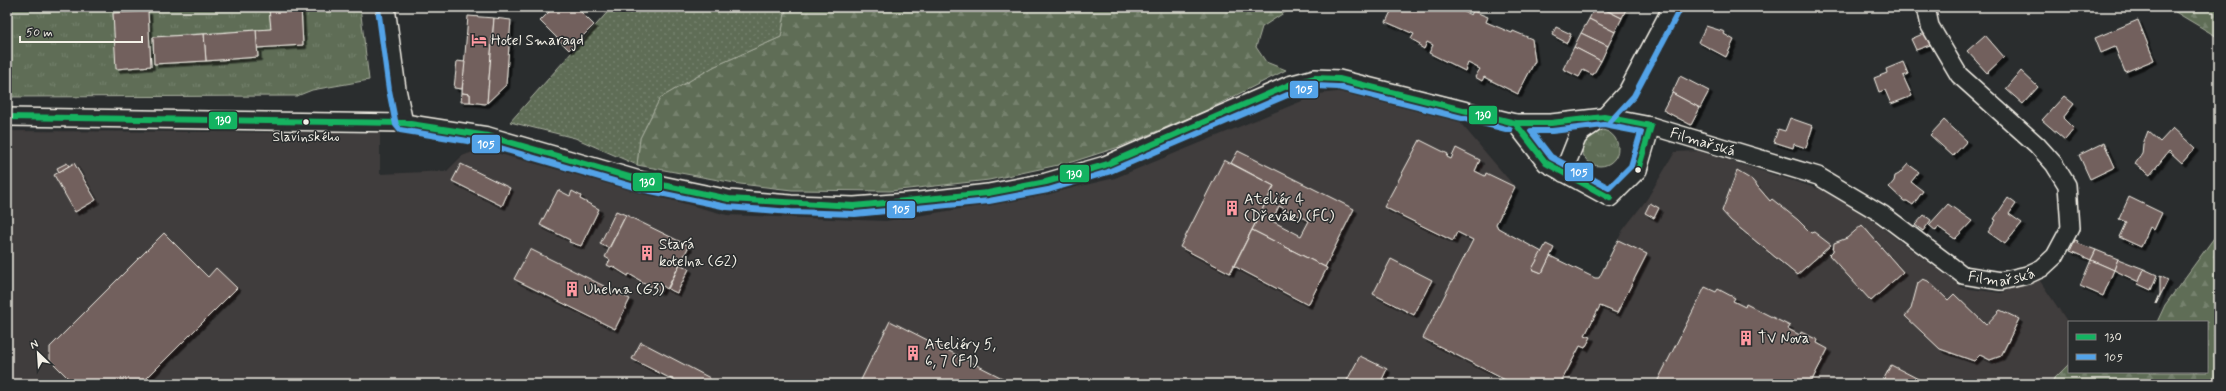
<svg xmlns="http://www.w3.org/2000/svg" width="2226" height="391" viewBox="0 0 2226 391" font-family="Mynerve,sans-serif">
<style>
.built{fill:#403c3c}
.grass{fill:url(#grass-tufts);stroke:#a9af9f;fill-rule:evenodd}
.forest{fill:url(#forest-firs);stroke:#a9af9f}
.park{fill:url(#park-dots);stroke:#a9af9f}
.building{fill:#72605d;stroke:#f4f1e8;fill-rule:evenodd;filter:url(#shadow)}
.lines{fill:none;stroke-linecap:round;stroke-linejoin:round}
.street-casing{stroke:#f4f1e8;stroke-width:20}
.street{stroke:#2a2d2e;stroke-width:17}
.bus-1-casing{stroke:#2a2d2e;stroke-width:9}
.bus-2-casing{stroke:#2a2d2e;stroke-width:9}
.bus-1{stroke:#13b361;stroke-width:6}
.bus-2{stroke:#53a3e8;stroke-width:6}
.bus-dot{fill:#f4f1e8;stroke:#2a2d2e;stroke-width:1.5}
.labels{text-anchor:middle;stroke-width:3;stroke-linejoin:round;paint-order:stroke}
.bus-label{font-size:14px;fill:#f4f1e8;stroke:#2a2d2e}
.poi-label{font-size:15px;fill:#f4f1e8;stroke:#2a2d2e;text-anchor:start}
.street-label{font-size:15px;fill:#f4f1e8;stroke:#2a2d2e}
.line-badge{stroke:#2a2d2e;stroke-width:1.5}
.badge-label{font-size:11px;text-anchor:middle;font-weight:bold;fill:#fff}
</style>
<defs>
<pattern id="grass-tufts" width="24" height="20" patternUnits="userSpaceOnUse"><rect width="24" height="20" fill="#5e6d56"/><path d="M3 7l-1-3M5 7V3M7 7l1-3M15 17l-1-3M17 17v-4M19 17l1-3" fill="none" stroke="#76826e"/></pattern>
<pattern id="forest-firs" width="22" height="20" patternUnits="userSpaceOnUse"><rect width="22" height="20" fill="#5e6d56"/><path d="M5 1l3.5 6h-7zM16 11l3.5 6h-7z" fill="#76826e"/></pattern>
<pattern id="park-dots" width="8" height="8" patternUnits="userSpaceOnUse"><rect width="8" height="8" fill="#5e6d56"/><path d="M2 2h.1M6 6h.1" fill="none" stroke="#76826e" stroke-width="1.8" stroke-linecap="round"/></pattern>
<filter id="shadow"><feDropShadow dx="3.5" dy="3.5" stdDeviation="0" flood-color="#0009"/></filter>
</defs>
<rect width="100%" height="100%" fill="#2a2d2e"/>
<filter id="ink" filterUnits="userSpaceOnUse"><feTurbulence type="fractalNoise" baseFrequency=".025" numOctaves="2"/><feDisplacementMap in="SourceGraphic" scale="8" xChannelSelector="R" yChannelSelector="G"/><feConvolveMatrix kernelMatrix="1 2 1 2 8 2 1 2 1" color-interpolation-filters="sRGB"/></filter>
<g filter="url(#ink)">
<polygon class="built" points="1345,91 1457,119 1515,187 1496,223 1498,228 1542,252 1546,244 1552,246 1554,248 1551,256 1595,278 1599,278 1623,230 1647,199 1675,152 1698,151 1822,190 1866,216 1963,288 2001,293 2038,278 2069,324 2069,364 2049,384 7,384 7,131 380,133 380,174 447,171 462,156 481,149 727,215 886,221 1034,197 1115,178 1319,94"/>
<g class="grass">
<path d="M7,7H273L269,9L271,29L153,37L155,64L258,57L257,48L303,45L301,7H360L369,80L312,90L297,96L7,97ZM147,11L151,66L117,69L113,13Z"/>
<circle cx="1600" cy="148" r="18"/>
</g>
<g class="forest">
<polygon points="786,7 1293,7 1262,27 1256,47 1266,62 1286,70 1203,112 1119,147 1072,162 989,180 890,191 792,190 740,184 637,165 640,138 660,98 715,66 781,37"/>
<polygon points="2167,7 2219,7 2219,38"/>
<polygon points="2219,231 2219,384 2049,384 2069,364 2069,372 2207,372 2207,322 2157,322 2165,305"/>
</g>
<polygon class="park" points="612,7 786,7 781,37 715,66 660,98 640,138 637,165 575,138 510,122"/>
<g class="building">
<polygon points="301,7 303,45 257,48 256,30 271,29 269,9"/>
<polygon points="554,7 576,7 594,25 569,50 540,21"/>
<polygon points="1393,7 1454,7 1471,15 1473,11 1488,17 1486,22 1512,33 1513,31 1532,39 1535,61 1518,94 1484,77 1482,81 1475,77 1480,69 1468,63 1465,71 1429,53 1433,45 1427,42 1424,49 1419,46 1420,44 1411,39 1414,34 1386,22"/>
<polygon points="1595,7 1600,7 1622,18 1615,32 1589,19"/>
<polygon points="1600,7 1627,7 1622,18"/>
<polygon points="148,11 151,66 116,69 113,13"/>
<polygon points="468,16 494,18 487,103 485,104 470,102 470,94 462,93"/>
<polygon points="494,18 511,20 506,85 487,103"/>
<polygon points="1589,19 1615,32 1608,46 1581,33"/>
<polygon points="2138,20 2154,60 2125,72 2115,47 2101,53 2095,38"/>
<polygon points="1706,26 1725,32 1724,34 1734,40 1726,57 1698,42"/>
<polygon points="1556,27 1571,34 1567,43 1552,35"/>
<polygon points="256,30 258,57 206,61 204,34"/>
<polygon points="1581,33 1608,46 1601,61 1574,47"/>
<polygon points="1925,33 1930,45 1916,50 1911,39"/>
<polygon points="204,34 206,61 154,64 153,37"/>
<polygon points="1985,35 2004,57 1987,73 1967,51"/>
<polygon points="1574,47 1601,61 1593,75 1583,70 1579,77 1563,69"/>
<polygon points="457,61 465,62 462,89 454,88"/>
<polygon points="1903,62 1908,74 1903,76 1912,96 1891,104 1885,90 1879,92 1874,78 1887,73 1886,69"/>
<polygon points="2021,71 2038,87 2023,104 2006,89"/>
<polygon points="1680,76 1709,91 1700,108 1672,93"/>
<polygon points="462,93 470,94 470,102 461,102"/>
<polygon points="1672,93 1700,108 1691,125 1663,110"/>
<polygon points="2064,96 2074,104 2063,118 2074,129 2065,140 2042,120"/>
<polygon points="1790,118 1813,126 1806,148 1794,144 1793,148 1774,142 1778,129 1785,131"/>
<polygon points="1944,120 1967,141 1953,156 1930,135"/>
<polygon points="2173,128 2195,148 2182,163 2169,151 2150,175 2135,164 2142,154 2143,144 2148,131 2160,142"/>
<polygon points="1420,140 1448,154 1447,157 1451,159 1456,148 1480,160 1475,171 1485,176 1486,173 1515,187 1496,224 1498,228 1542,252 1532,269 1542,273 1550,256 1595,278 1599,278 1618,240 1647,254 1617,313 1600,306 1585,335 1591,337 1585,348 1580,346 1560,384 1513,384 1423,338 1473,240 1457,232 1453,241 1384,207"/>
<polygon points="2104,143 2115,167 2090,179 2079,155"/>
<path d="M1238,151L1354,209L1325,267L1252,230L1274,186L1231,163ZM1279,206L1309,221L1301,236L1272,221Z"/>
<polygon points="1224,160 1274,186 1230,273 1180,247"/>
<polygon points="67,163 69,166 59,172 57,168"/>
<polygon points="74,163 96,200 75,212 54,175"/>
<polygon points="461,164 510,188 502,206 452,181"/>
<polygon points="1908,164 1919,172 1911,182 1923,191 1913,205 1907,201 1904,201 1889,187 1894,181 1895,176 1899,174"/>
<polygon points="1737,171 1752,180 1770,201 1772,199 1798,220 1811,233 1814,232 1831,245 1797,275 1731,221 1722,211"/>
<polygon points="558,190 570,196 572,191 581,196 580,199 599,209 581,246 569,242 570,240 540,225"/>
<polygon points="2129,197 2162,213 2154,230 2150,227 2141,247 2119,237 2126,222 2119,219"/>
<polygon points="2008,198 2016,204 2009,214 2022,223 2005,244 1988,232 1996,220 1994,219"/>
<polygon points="1650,203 1659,208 1654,218 1645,213"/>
<polygon points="1948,204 1972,221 1955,239 1938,227 1936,231 1929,225"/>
<polygon points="616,211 626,215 609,248 600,244"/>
<polygon points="626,215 689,246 667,289 663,286 660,292 656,290 657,289 640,282 641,281 629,274 628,276 612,266 611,267 607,265 610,260 605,257"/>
<polygon points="1924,215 1931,220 1923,231 1915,225"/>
<polygon points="1862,225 1903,272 1871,301 1829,255 1833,251 1834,243 1847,238"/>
<polygon points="1252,230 1327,268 1308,305 1234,266"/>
<polygon points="164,233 208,277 216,268 237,288 141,384 74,384 50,360 50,347"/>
<polygon points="2075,240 2078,241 2077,243 2096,250 2091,260 2070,251"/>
<polygon points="1546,244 1554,248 1542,273 1532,269"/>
<polygon points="530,249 630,299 615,329 514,279"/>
<polygon points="2096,250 2118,259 2114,270 2091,260"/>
<polygon points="1391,259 1432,280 1414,315 1373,294"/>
<polygon points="2118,259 2144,269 2139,282 2114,270"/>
<polygon points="2091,260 2114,270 2103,296 2080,286"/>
<polygon points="680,264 689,269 677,293 668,289"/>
<polygon points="2144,269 2157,275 2151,290 2138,284"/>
<polygon points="2160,276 2168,280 2156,304 2160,294"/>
<polygon points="1923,279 1928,281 1948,300 1954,294 1986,325 2000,310 2019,319 2001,356 1990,360 1980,355 1974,361 1940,349 1905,316 1911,309 1918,283"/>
<polygon points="1705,287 1716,292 1718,289 1735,298 1733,301 1745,307 1746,304 1790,326 1788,329 1800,335 1801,332 1818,340 1817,343 1828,349 1810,384 1656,384"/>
<polygon points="890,321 1014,384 859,384"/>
<polygon points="641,342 710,378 707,384 681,384 632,359"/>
<polygon points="1360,356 1387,369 1380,384 1345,384"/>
<polygon points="1891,365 1928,384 1881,384"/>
</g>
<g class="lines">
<g class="street-casing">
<g id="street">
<polyline points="386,7 397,89 404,123"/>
<path id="s1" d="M7,117L404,123L488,136L643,181L729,199L791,204L854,206L919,201L988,193L1046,182L1105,165L1289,85L1315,78L1339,79L1515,123H1551L1604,117L1651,126L1818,176L1882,214L1963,275L2001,281L2027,275L2042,268L2055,256L2070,228L2067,185L2054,164L2037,145L1959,75L1930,26L1926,7"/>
<polyline points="1515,123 1546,163 1610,198 1638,170 1651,126"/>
<polyline points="1563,173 1577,138 1582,132 1604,117 1627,92 1672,7"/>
</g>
</g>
<use href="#street" class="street"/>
<g class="bus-1-casing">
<g id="bus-1">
<polyline points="7,117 404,123 488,136 643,181 729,199 854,206 988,193 1046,182 1105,165 1289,85 1315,78 1339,79 1515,123 1551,123 1604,117 1651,126 1638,170"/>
<polyline points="1515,123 1546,163 1610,198"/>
</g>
</g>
<g class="bus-2-casing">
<g id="bus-2">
<polyline points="378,8 389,90 396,125 400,130 486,144 641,189 727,207 791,212 855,214 989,201 1048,190 1108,172 1292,93 1316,86 1338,87 1510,130"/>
<polyline points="1610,122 1634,96 1679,11"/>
<polygon points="1604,125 1641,132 1631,166 1609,188 1551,157 1531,131 1552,131"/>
</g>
</g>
<use href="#bus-1" class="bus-1"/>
<use href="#bus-2" class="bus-2"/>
</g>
</g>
<defs>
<g id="hotel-bare" transform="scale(1.2)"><path d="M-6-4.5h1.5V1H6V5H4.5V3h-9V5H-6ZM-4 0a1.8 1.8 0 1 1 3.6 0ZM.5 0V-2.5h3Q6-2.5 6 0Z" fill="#ff9aa2" stroke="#2a2d2e" stroke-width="2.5" paint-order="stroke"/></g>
<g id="building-bare" transform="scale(1.2)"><path d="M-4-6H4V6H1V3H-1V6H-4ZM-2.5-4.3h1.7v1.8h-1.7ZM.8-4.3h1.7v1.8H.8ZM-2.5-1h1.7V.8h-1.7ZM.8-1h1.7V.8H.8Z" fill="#ff9aa2" stroke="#2a2d2e" stroke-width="2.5" paint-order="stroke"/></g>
</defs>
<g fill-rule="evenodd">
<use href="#hotel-bare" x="479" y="40"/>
<use href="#building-bare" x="1232" y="208"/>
<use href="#building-bare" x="647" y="253"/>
<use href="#building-bare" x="572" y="289"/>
<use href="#building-bare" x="1746" y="338"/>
<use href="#building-bare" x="913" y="353"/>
</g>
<g class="bus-dot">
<circle cx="306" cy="122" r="3.5"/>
<circle cx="1638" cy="170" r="3.5"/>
</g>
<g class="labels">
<g class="bus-label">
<text x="306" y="141">Slavínského</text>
</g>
<g class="poi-label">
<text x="491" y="45">Hotel Smaragd</text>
<text x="1244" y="204">Ateliér 4<tspan x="1244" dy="17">(Dřevák) (FC)</tspan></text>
<text x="659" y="249">Stará<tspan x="659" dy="17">kotelna (G2)</tspan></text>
<text x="584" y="294">Uhelna (G3)</text>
<text x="1758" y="343">TV Nova</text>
<text x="925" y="349">Ateliéry 5,<tspan x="925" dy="17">6, 7 (F1)</tspan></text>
</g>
<g class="street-label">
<text dy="5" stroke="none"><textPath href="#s1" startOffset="1736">Filmařská</textPath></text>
<text dy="5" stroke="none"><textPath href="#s1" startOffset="2071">Filmařská</textPath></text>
</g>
</g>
<g class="line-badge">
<rect x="1289" y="80" width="30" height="19" rx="4" fill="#53a3e8"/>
<rect x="1468" y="105" width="30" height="20" rx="4" fill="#13b361"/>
<rect x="208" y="111" width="30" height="19" rx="4" fill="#13b361"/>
<rect x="471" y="134" width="30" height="20" rx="4" fill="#53a3e8"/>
<rect x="1564" y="162" width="30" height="20" rx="4" fill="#53a3e8"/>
<rect x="1059" y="164" width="31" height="19" rx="4" fill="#13b361"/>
<rect x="632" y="172" width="31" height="20" rx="4" fill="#13b361"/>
<rect x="886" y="200" width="30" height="19" rx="4" fill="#53a3e8"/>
</g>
<g class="badge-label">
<text x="1304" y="93">105</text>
<text x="1483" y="119">130</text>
<text x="223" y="124">130</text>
<text x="486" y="148">105</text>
<text x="1579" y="176">105</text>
<text x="1074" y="178">130</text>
<text x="647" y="186">130</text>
<text x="901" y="213">105</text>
</g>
<rect width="2226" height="391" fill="none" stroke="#2a2d2e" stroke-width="24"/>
<rect x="12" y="12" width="2202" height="367" fill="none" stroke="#f4f1e8" stroke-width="1.5" filter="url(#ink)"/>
<rect x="2068" y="321" width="140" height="52" fill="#2a2d2e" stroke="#7b7b78"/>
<rect x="2076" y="334" width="20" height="6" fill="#13b361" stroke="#7b7b78"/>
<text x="2104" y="341" font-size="12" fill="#f4f1e8">130</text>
<rect x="2076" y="354" width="20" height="6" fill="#53a3e8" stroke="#7b7b78"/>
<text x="2104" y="361" font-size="12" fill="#f4f1e8">105</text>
<g transform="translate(38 353) rotate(335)" stroke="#2a2d2e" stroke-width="3" paint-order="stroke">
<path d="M0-3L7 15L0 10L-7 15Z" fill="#f4f1e8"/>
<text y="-6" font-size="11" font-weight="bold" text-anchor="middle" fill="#f4f1e8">N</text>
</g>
<path d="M20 36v6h122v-6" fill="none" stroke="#f4f1e8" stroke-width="2"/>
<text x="26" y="36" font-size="12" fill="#f4f1e8" stroke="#2a2d2e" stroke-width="3" paint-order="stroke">50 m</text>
</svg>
